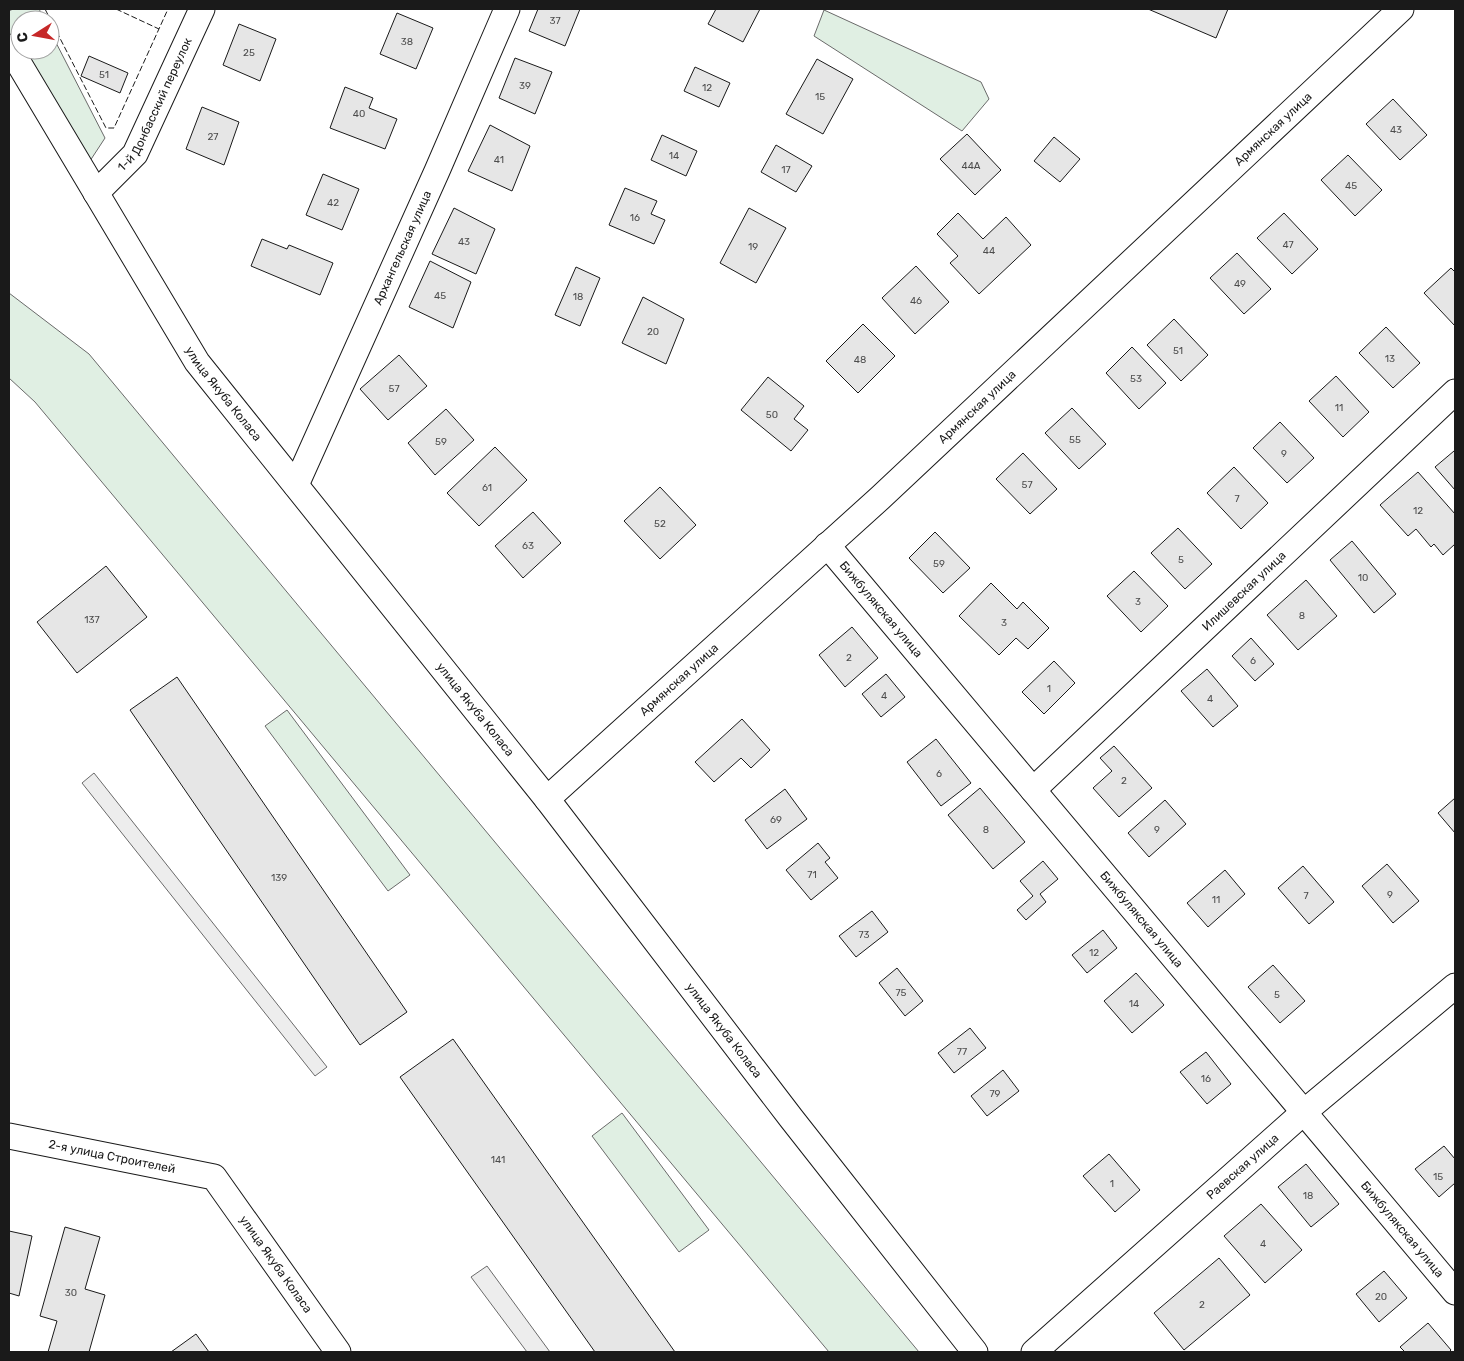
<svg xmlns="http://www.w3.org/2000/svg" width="1464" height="1361" viewBox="0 0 1464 1361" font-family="Rubik,sans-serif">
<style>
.green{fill:#e0efe3;stroke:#6a6a6a}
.parking{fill:#ededed;stroke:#6a6a6a}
.building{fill:#e6e6e6;stroke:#1a1a1a}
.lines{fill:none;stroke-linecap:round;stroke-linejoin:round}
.street-casing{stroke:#1a1a1a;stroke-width:27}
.street{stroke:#fff;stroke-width:25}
.fence{stroke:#1a1a1a;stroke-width:1;stroke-dasharray:6 2.5;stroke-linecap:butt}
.labels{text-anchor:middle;stroke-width:4;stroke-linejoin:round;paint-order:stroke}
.number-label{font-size:10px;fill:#4d4d4d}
.street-label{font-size:12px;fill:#1a1a1a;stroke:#fff}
</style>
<rect width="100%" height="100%" fill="#fff"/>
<g class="green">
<polygon points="13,9 39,9 45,20 20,20 20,50 50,50 50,31 105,138 86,167 9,40 9,11"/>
<polygon points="824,10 981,82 989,99 962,131 814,36"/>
<polygon points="9,293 89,354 919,1352 829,1352 35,402 9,378"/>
<polygon points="287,710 410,875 388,891 265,726"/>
<polygon points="622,1113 709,1230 679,1252 592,1136"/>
</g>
<g class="parking">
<polygon points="94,773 327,1067 315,1076 82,783"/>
<polygon points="487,1266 550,1352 527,1352 471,1277"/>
</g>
<g class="building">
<polygon points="538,9 580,9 565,46 529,31"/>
<polygon points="716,9 760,9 743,42 708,24"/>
<polygon points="1148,9 1228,9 1216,38"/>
<polygon points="397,13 433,28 416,69 380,54"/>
<polygon points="239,24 276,39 260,81 223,65"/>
<polygon points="89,56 128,73 120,93 81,76"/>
<polygon points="515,58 552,72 535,114 499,98"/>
<polygon points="817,59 853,79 823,134 786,114"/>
<polygon points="695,67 730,83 719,107 684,91"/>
<polygon points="345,87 373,98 369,108 397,119 385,149 330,128"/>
<polygon points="1393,99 1427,135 1400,160 1366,124"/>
<polygon points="202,107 239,122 224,165 186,149"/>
<polygon points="490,125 530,146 512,191 468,171"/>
<polygon points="967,134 1001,170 975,195 940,159"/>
<polygon points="662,135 697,151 686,176 651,160"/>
<polygon points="1054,137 1080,159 1060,182 1034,161"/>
<polygon points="776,145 812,166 796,192 761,172"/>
<polygon points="1348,155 1382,190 1355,216 1321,180"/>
<polygon points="323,174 359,189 342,230 306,215"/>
<polygon points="625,188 657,201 651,214 665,220 654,244 609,225"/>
<polygon points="454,208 495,229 476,274 432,254"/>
<polygon points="749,208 786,228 756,283 720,263"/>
<polygon points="958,213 983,239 1006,217 1031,245 979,294 950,263 958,256 937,234"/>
<polygon points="1284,213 1318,249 1292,274 1257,238"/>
<polygon points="262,239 287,249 289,245 333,263 320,295 251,266"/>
<polygon points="1237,253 1271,289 1244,314 1210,278"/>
<polygon points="430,261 471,282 453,328 409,307"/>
<polygon points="916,266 949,302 915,334 882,298"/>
<polygon points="576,267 600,278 580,326 555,315"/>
<polygon points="1451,268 1455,272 1455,326 1424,293"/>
<polygon points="643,297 684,319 666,364 622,343"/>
<polygon points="1174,319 1208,355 1181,381 1147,345"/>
<polygon points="863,324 895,356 858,393 826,361"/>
<polygon points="1386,327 1420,363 1393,388 1359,353"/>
<polygon points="1132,347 1166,383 1139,409 1106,373"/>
<polygon points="399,355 427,386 388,420 360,389"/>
<polygon points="1336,376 1369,412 1343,437 1309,401"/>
<polygon points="768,377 804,406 794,419 808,430 791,451 741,410"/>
<polygon points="1072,408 1106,444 1079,469 1045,433"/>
<polygon points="446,409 474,440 435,475 408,443"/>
<polygon points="1280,422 1314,458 1287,483 1253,448"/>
<polygon points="495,447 527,480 479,526 447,493"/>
<polygon points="1454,451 1455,453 1455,490 1435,467"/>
<polygon points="1023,453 1057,489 1030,514 996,479"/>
<polygon points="1234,467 1268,503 1241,529 1207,493"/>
<polygon points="1418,472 1455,514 1455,544 1443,555 1434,544 1431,547 1416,529 1408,536 1380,505"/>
<polygon points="660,487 696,525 660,559 624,521"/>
<polygon points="533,512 561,543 523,578 495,546"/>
<polygon points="1178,528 1212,564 1185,589 1151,553"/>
<polygon points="935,532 970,568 943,593 909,558"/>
<polygon points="1352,541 1396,594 1374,613 1330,560"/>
<polygon points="106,566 147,617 77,673 37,622"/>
<polygon points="1134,571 1168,606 1141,632 1107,596"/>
<polygon points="1306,580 1337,616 1298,650 1267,615"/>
<polygon points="991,583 1017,609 1023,602 1049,628 1028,649 1016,638 999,655 959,616"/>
<polygon points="852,627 878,658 845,687 819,655"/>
<polygon points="1251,638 1274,664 1255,681 1232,656"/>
<polygon points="1054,661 1075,683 1044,714 1022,692"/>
<polygon points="1207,669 1238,706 1213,727 1181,691"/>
<polygon points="886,674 905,697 881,717 862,694"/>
<polygon points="177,677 407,1012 360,1045 130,710"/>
<polygon points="742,719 770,750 751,768 741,758 714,782 695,762"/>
<polygon points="936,739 971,783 941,806 907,762"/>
<polygon points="1114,746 1152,788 1119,817 1093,788 1112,771 1100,758"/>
<polygon points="980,788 1025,842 993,869 948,815"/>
<polygon points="785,789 807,819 767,849 745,820"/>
<polygon points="1455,798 1455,833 1438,813"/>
<polygon points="1165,800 1186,824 1149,857 1128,833"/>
<polygon points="818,843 830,858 825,862 838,878 811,900 786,870"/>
<polygon points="1043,861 1058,879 1040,894 1046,902 1026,920 1017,910 1033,896 1020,881"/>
<polygon points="1387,864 1419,901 1393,923 1362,886"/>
<polygon points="1303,866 1334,902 1309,924 1278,888"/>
<polygon points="1225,870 1245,894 1208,927 1187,903"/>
<polygon points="872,911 888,932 856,957 839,936"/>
<polygon points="1103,930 1117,948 1087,973 1072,955"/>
<polygon points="1273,965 1305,1001 1280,1023 1248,987"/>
<polygon points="897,968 923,1001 905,1016 879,983"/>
<polygon points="1136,973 1164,1005 1132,1033 1104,1001"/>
<polygon points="970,1028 986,1048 954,1073 938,1053"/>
<polygon points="453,1039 675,1352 595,1352 400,1077"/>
<polygon points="1206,1052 1231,1084 1207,1104 1180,1072"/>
<polygon points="1003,1070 1019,1091 987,1116 971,1096"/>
<polygon points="1444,1146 1455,1159 1455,1183 1439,1197 1415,1169"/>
<polygon points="1109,1154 1140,1190 1115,1212 1083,1176"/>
<polygon points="1306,1164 1339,1204 1311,1227 1278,1187"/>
<polygon points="1261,1204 1302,1250 1265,1283 1224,1236"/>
<polygon points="65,1227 100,1237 85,1289 105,1295 89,1352 48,1352 57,1321 40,1316"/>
<polygon points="9,1231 32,1236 19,1296 9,1293"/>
<polygon points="1219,1258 1250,1295 1184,1350 1154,1313"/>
<polygon points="1384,1271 1407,1298 1379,1322 1356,1294"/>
<polygon points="1428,1323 1451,1350 1449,1352 1405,1352 1400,1347"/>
<polygon points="196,1334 209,1352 171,1352"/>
</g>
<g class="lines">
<g class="street-casing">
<g id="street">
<path id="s1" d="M9,47L197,362L547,799L791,1118L975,1352"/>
<path id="s2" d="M96,193L135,154L202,9"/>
<path id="s3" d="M296,485L437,171L507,9"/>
<path id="s4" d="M827,545L1455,1292"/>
<path id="s5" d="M1033,790L1455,392"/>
<path id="s6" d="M547,799L880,498L1401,9"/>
<path id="s7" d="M9,1136L214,1177L338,1352"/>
<path id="s8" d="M1034,1352L1304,1112L1455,986"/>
</g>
</g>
<use href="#street" class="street"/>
<g class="fence">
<polyline points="45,9 106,128 114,128 168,9"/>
<polyline points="116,9 159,29"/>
</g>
</g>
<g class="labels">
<g class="number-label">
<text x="555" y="24">37</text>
<text x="407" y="45">38</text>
<text x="249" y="56">25</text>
<text x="104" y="78">51</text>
<text x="525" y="89">39</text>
<text x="707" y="91">12</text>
<text x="820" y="100">15</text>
<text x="359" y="117">40</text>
<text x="1396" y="133">43</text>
<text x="213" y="140">27</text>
<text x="674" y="159">14</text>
<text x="499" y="163">41</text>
<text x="971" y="169">44А</text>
<text x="786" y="173">17</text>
<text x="1351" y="189">45</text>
<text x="333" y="206">42</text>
<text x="635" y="221">16</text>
<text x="464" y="245">43</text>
<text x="1288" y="248">47</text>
<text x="753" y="250">19</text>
<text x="989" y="254">44</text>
<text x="1240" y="287">49</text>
<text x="440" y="299">45</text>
<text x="578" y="300">18</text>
<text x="916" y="304">46</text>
<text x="653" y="335">20</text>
<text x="1178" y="354">51</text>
<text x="1390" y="362">13</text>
<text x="860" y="363">48</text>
<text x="1136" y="382">53</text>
<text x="394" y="392">57</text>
<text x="1339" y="411">11</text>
<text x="772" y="418">50</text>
<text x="1075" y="443">55</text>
<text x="441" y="445">59</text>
<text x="1284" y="457">9</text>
<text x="1027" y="488">57</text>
<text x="487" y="491">61</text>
<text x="1237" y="502">7</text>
<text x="1418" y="514">12</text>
<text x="660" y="527">52</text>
<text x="528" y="549">63</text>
<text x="1181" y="563">5</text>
<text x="939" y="567">59</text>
<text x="1363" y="581">10</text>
<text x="1138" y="605">3</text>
<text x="1302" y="619">8</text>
<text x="92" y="623">137</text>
<text x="1004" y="626">3</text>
<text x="849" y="661">2</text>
<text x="1253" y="664">6</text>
<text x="1049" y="692">1</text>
<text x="884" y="699">4</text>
<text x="1210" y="702">4</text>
<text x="939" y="777">6</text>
<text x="1124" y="784">2</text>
<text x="776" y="823">69</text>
<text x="986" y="833">8</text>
<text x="1157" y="833">9</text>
<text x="812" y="878">71</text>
<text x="279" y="881">139</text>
<text x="1390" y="898">9</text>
<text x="1306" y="899">7</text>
<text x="1216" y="903">11</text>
<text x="864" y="938">73</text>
<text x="1094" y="956">12</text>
<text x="901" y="996">75</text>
<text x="1277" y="998">5</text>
<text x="1134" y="1007">14</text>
<text x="962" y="1055">77</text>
<text x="1206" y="1082">16</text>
<text x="995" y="1097">79</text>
<text x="498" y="1163">141</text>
<text x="1438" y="1180">15</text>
<text x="1112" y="1187">1</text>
<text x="1308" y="1199">18</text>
<text x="1263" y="1247">4</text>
<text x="71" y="1296">30</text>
<text x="1381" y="1300">20</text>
<text x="1202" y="1308">2</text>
</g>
<g class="street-label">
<text dy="4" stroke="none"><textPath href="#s2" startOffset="108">1-й Донбасский переулок</textPath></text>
<text dy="4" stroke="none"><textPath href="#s6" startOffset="988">Армянская улица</textPath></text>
<text dy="4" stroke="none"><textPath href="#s3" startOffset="260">Архангельская улица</textPath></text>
<text dy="4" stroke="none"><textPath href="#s1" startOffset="408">улица Якуба Коласа</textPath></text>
<text dy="4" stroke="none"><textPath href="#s6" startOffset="582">Армянская улица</textPath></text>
<text dy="4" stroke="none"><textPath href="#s5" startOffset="290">Илишевская улица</textPath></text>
<text dy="4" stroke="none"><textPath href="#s4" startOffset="84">Бижбулякская улица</textPath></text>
<text dy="4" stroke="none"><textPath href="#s6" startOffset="178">Армянская улица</textPath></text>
<text dy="4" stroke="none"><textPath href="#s1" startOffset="812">улица Якуба Коласа</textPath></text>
<text dy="4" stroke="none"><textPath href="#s4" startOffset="489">Бижбулякская улица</textPath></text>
<text dy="4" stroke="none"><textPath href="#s1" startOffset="1218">улица Якуба Коласа</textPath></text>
<text dy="4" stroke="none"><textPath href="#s7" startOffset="105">2-я улица Строителей</textPath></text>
<text dy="4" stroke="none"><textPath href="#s8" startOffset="279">Раевская улица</textPath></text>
<text dy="4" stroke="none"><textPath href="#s4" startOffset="894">Бижбулякская улица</textPath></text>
<text dy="4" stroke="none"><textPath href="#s7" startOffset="316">улица Якуба Коласа</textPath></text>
</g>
</g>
<rect width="1464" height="1361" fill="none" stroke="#1a1a1a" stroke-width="20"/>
<g transform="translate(35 35) rotate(259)"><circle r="24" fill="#ffffff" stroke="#a3a3a3"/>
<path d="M0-4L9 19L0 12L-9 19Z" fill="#c62828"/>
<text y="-8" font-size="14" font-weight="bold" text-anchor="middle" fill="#1a1a1a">С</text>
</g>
</svg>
